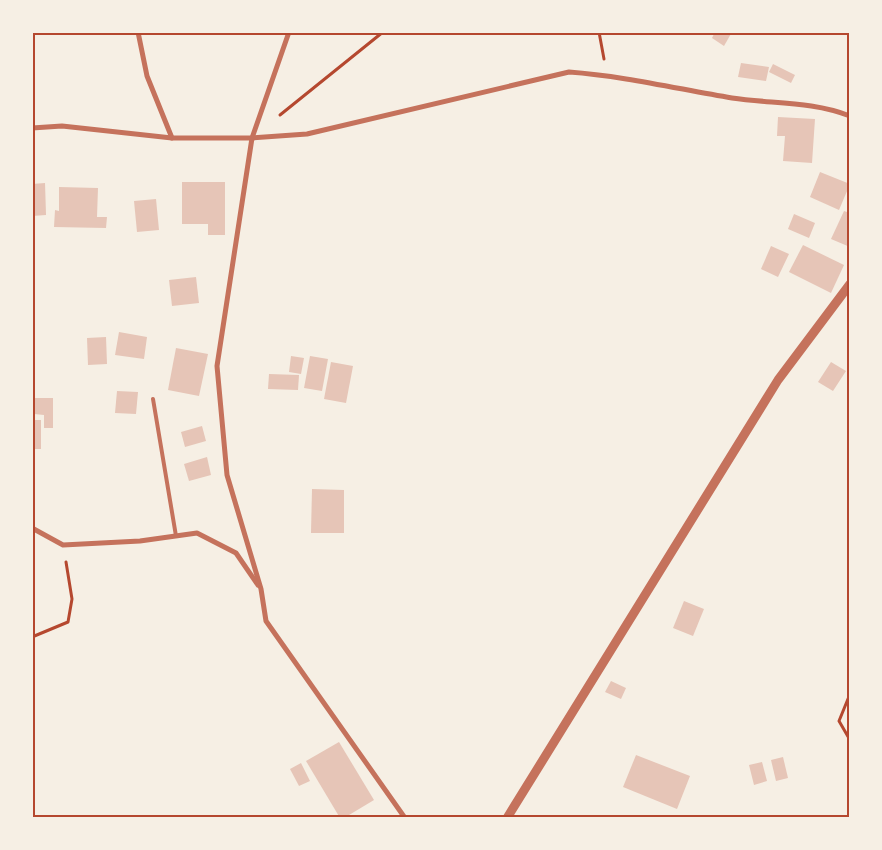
<svg xmlns="http://www.w3.org/2000/svg" width="882" height="850" viewBox="0 0 882 850" font-family="Commissioner,sans-serif">
<style>
.building{fill:#e6c5b7}
.lines{fill:none;stroke-linecap:round;stroke-linejoin:round}
.path{stroke:#b5482f;stroke-width:3}
.service{stroke:#c5725c;stroke-width:4}
.minor{stroke:#c5725c;stroke-width:5}
.tertiary{stroke:#c5725c;stroke-width:9}
.neatline{fill:none;stroke:#b5482f;stroke-width:2}
</style>
<rect width="100%" height="100%" fill="#f6efe4"/>
<g class="building">
<polygon points="715,32 732,32 724,46 712,38"/>
<polygon points="741,63 769,67 766,81 738,77"/>
<polygon points="773,64 795,75 791,83 769,72"/>
<polygon points="778,117 815,119 812,163 783,161 785,136 777,136"/>
<polygon points="820,172 850,184 839,210 810,197"/>
<polygon points="182,182 225,182 225,235 208,235 208,224 182,224"/>
<polygon points="45,183 46,215 32,216 32,184"/>
<polygon points="59,187 98,188 97,217 107,217 106,228 54,227 55,210 59,211"/>
<polygon points="156,199 159,230 137,232 134,201"/>
<polygon points="844,211 850,213 850,247 831,239"/>
<polygon points="794,214 815,223 809,238 788,229"/>
<polygon points="803,245 844,265 831,293 789,272"/>
<polygon points="771,246 789,254 778,277 761,269"/>
<polygon points="196,277 199,303 172,306 169,280"/>
<polygon points="119,332 147,337 144,359 115,355"/>
<polygon points="106,337 107,364 88,365 87,338"/>
<polygon points="176,348 208,354 199,396 168,390"/>
<polygon points="291,356 304,358 301,374 289,372"/>
<polygon points="310,356 328,359 322,391 304,388"/>
<polygon points="331,362 353,366 346,403 324,399"/>
<polygon points="831,362 846,371 833,391 818,382"/>
<polygon points="269,374 299,375 298,390 268,389"/>
<polygon points="117,391 138,392 136,414 115,413"/>
<polygon points="34,398 53,398 53,428 44,428 44,415 34,414"/>
<rect x="32" y="420" width="9" height="29"/>
<polygon points="202,426 206,441 185,447 181,432"/>
<polygon points="207,457 211,475 189,481 184,464"/>
<polygon points="312,489 344,490 344,533 311,533"/>
<polygon points="684,601 704,609 693,636 673,628"/>
<polygon points="611,681 626,688 621,699 605,692"/>
<polygon points="339,742 374,800 344,818 340,818 306,761"/>
<polygon points="636,755 690,776 677,809 623,787"/>
<polygon points="783,757 788,778 776,781 771,760"/>
<polygon points="762,762 767,781 754,785 749,765"/>
<polygon points="301,763 310,781 299,786 290,769"/>
</g>
<g class="lines">
<g class="path">
<polyline points="599,32 604,59"/>
<polyline points="280,115 383,32"/>
<polyline points="32,637 68,622 72,599 66,562"/>
<polyline points="850,694 839,721 850,740"/>
<polyline points="32,816 33,818"/>
</g>
<polyline class="service" points="153,399 176,536"/>
<g class="minor">
<polyline points="138,32 147,76 172,138"/>
<polyline points="289,32 252,138 217,366 227,475 261,589 266,621 405,818"/>
<path d="M32,128L62,126L172,138H252L307,134L569,72C624,76 678,89 732,98C772,104 812,101 850,116"/>
<polyline points="32,528 63,545 140,541 197,533 236,553 258,585"/>
</g>
<polyline class="tertiary" points="507,818 778,380 850,284"/>
</g>
<rect width="882" height="850" fill="none" stroke="#f6efe4" stroke-width="68"/>
<rect x="34" y="34" width="814" height="782" class="neatline"/>
</svg>
